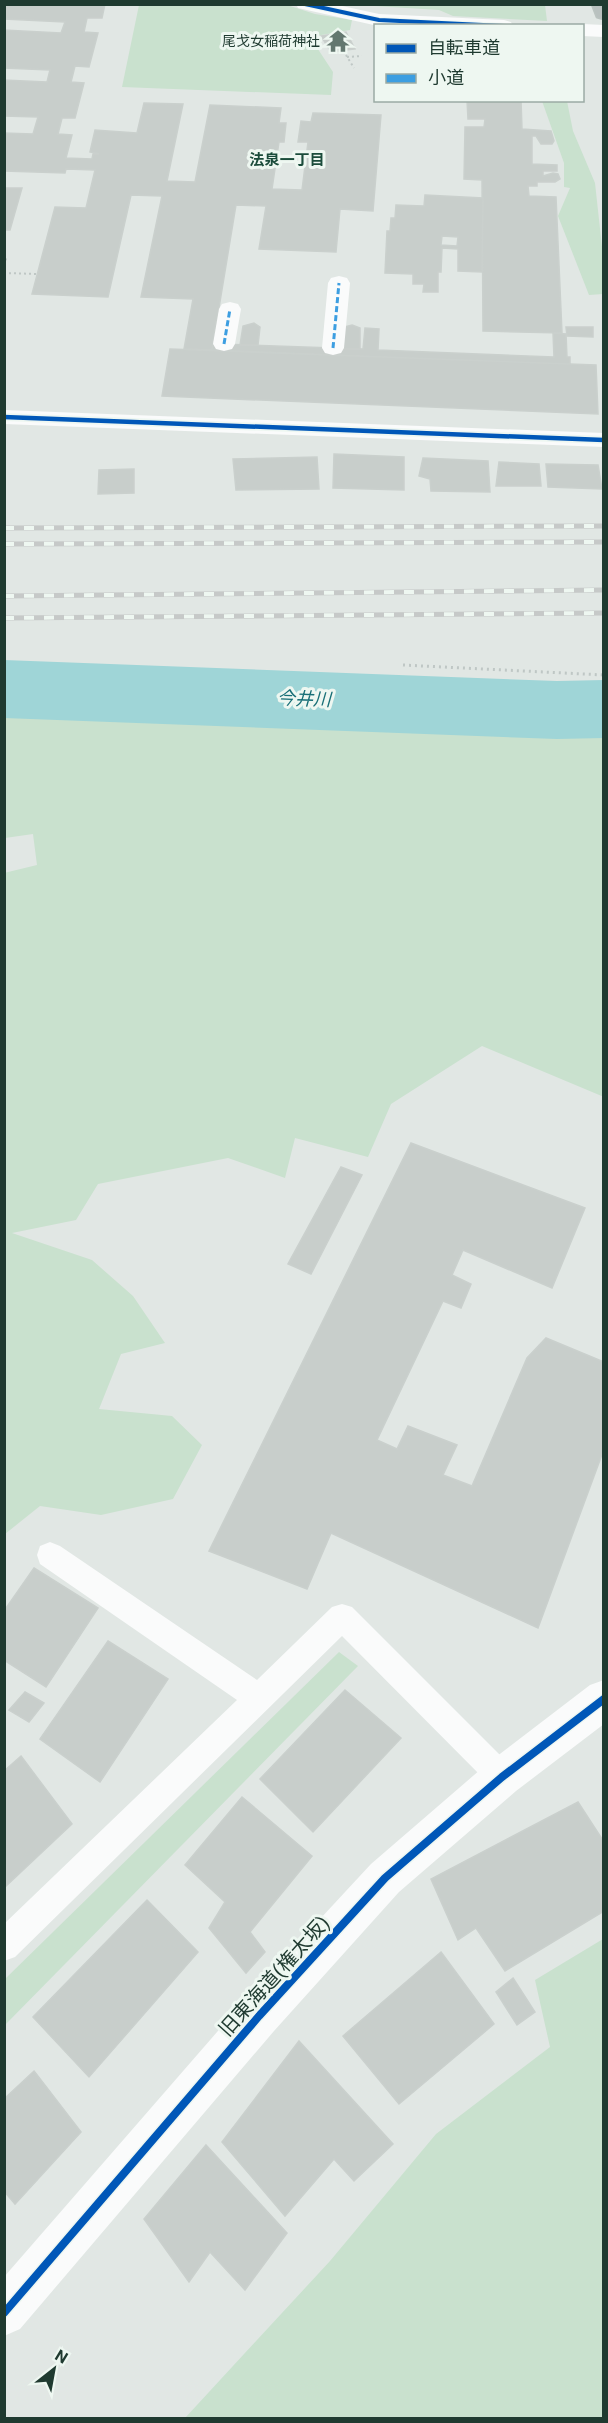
<svg xmlns="http://www.w3.org/2000/svg" width="608" height="2423" viewBox="0 0 608 2423" font-family="Roboto,'Noto Sans JP',sans-serif">
<style>
.green{fill:#c9e1ce}
.lines{fill:none;stroke-linecap:round;stroke-linejoin:round}
.river{fill:#9fd5d7;fill-rule:evenodd}
.building{fill:#c8cecb;stroke:#cad0cd;stroke-width:1.5;fill-rule:evenodd}
.motorway-casing{stroke:#bbc4c0;stroke-width:3}
.path-far1{stroke:#bfc7c5;stroke-width:2;stroke-dasharray:2 3;stroke-linecap:butt}
.path{stroke:#bfc7c5;stroke-width:3;stroke-dasharray:2 4;stroke-linecap:butt}
.service{fill:#fafbfb;fill-rule:evenodd}
.pedestrian{fill:#fafbfb;fill-rule:evenodd}
.minor{fill:#fafbfb;fill-rule:evenodd}
.tertiary{fill:#fafbfb;fill-rule:evenodd}
.motorway{fill:#b9c1bf;fill-rule:evenodd}
.rail-casing{stroke:#c6c9c8;stroke-width:5}
.rail{stroke:#eef7f1;stroke-width:4;stroke-dasharray:10;stroke-linecap:butt}
.quiet{stroke:#3c9ee1;stroke-width:3;stroke-dasharray:6 3;stroke-linecap:butt}
.cycleway-far2-casing{stroke:#eef7f1;stroke-width:6}
.cycleway-far1-casing{stroke:#eef7f1;stroke-width:8}
.cycleway-casing{stroke:#eef7f1;stroke-width:11}
.cycleway-far2{stroke:#0057b8;stroke-width:4}
.cycleway-far1{stroke:#0057b8;stroke-width:4.5}
.cycleway{stroke:#0057b8;stroke-width:8}
.labels{text-anchor:middle;stroke-width:6;stroke-linejoin:round;paint-order:stroke}
.far-poi-label{font-size:14px;fill:#1f3a30;stroke:#eef7f1;text-anchor:end}
.far-neighbourhood-label{font-size:15px;font-weight:bold;fill:#1b4c3b;stroke:#eef7f1}
.water-label{font-size:18px;font-style:italic;fill:#186f77;stroke:#eef7f1}
.near-street-label{font-size:20px;fill:#1f3a30;stroke:#eef7f1}
</style>
<rect width="100%" height="100%" fill="#e1e7e4"/>
<g class="green">
<polygon points="139,5 287,5 315,14 352,20 350,30 310,37 333,72 331,95 122,87"/>
<polygon points="377,5 545,5 547,21 453,16 439,10 375,6"/>
<polygon points="542,101 567,101 573,131 595,183 603,256 603,294 589,295 558,216 570,188 564,187 564,163"/>
<polygon points="5,684 603,685 604,1097 482,1046 391,1104 368,1157 295,1138 285,1178 228,1158 98,1184 76,1220 12,1233 92,1260 133,1296 165,1343 121,1354 99,1409 172,1416 202,1445 173,1499 101,1515 40,1506 5,1534 4,873 37,865 33,834 5,838"/>
<polygon points="339,1652 358,1666 5,2025 5,1979"/>
<polygon points="603,1939 603,2418 185,2418 330,2261 436,2134 550,2047 535,1980"/>
</g>
<g class="lines">
<polygon class="river" points="4,660 557,681 604,680 604,738 557,739 4,718"/>
</g>
<g class="building">
<polygon points="4,4 105,4 102,18 87,18 84,32 98,33 89,67 75,66 71,82 84,83 75,118 62,118 58,134 72,135 66,158 92,159 93,154 99,154 90,152 95,130 137,133 144,103 183,104 167,181 195,182 210,105 281,108 279,123 286,123 284,142 279,142 272,189 302,190 308,142 298,142 301,121 311,122 313,113 381,115 373,211 340,209 336,252 259,249 266,206 236,205 212,350 184,349 193,299 141,297 162,196 131,195 108,297 32,294 55,207 86,208 95,170 66,169 65,173 4,171 4,133 33,134 38,117 4,116 4,80 47,82 50,70 4,68 4,30 61,33 65,22 4,19"/>
<polygon points="346,32 355,49 331,52 321,36"/>
<polygon points="467,100 521,100 522,129 551,131 554,141 552,144 541,144 536,136 532,136 532,164 557,165 557,171 543,171 543,176 553,173 558,174 560,179 555,182 537,182 537,186 528,186 529,196 556,197 562,333 483,331 482,180 464,179 465,127 484,127 485,119 468,119"/>
<polygon points="4,188 22,188 10,230 4,230"/>
<path d="M425,195L483,198L482,272L458,271V249L442,248L441,272H438V292H423L424,284H413V274L385,273L387,231H390L391,218H395L396,205L424,206ZM442,236L458,237L457,246L441,245Z"/>
<polygon points="216,321 223,321 220,344 363,349 365,328 379,329 378,350 554,357 553,333 566,334 567,357 570,357 570,365 212,350"/>
<polygon points="254,323 260,327 258,345 240,345 243,326"/>
<polygon points="352,325 360,328 360,349 341,349 344,327"/>
<polygon points="566,327 593,327 593,337 567,336"/>
<polygon points="170,349 596,365 598,414 162,396"/>
<polygon points="334,454 404,457 404,490 333,488"/>
<polygon points="317,457 319,489 236,490 233,459"/>
<polygon points="423,458 488,461 490,492 431,491 430,479 419,476"/>
<polygon points="499,462 539,464 541,486 496,486"/>
<polygon points="546,464 598,465 602,489 548,487"/>
<polygon points="134,469 134,493 98,494 99,470"/>
<polygon points="411,1143 585,1208 552,1288 463,1250 452,1275 471,1284 461,1308 443,1301 377,1440 397,1449 408,1426 457,1445 443,1475 472,1486 527,1358 546,1338 604,1362 604,1449 538,1628 331,1533 307,1589 209,1551"/>
<polygon points="341,1167 362,1175 311,1274 288,1264"/>
<polygon points="34,1568 98,1608 46,1687 4,1660 4,1611"/>
<polygon points="108,1641 168,1679 100,1782 40,1739"/>
<polygon points="345,1690 401,1738 313,1832 260,1779"/>
<polygon points="25,1692 44,1703 29,1722 9,1710"/>
<polygon points="21,1756 72,1824 6,1886 4,1771"/>
<polygon points="242,1797 312,1856 250,1932 265,1952 246,1973 209,1928 225,1902 185,1865"/>
<polygon points="578,1802 604,1842 604,1911 505,1971 476,1928 458,1940 431,1879"/>
<polygon points="147,1900 198,1952 89,2077 33,2017"/>
<polygon points="441,1952 494,2024 399,2104 343,2036"/>
<polygon points="513,1978 535,2012 517,2025 496,1992"/>
<polygon points="299,2041 393,2144 354,2181 334,2159 285,2216 222,2142"/>
<polygon points="34,2071 81,2132 15,2204 4,2191 4,2099"/>
<polygon points="206,2145 287,2233 245,2290 210,2252 189,2282 144,2219"/>
</g>
<g class="lines">
<g class="motorway-casing">
<polygon id="motorway" points="592,4 604,4 604,19 597,17"/>
</g>
<g class="path-far1">
<polyline points="346,55 354,68"/>
<polyline points="347,57 362,56"/>
<polyline points="4,265 7,256"/>
<polyline points="4,273 37,274"/>
</g>
<polyline class="path" points="403,665 604,675"/>
<polygon class="service" points="50,1542 60,1546 257,1680 332,1607 342,1604 352,1607 512,1767 516,1777 512,1787 502,1791 492,1787 342,1636 15,1957 4,1961 4,1924 237,1700 40,1564 37,1555 40,1546"/>
<g class="pedestrian">
<polygon points="339,276 347,278 350,283 344,348 341,353 333,355 325,353 322,348 328,283 331,278"/>
<polygon points="230,302 238,304 241,309 235,344 232,349 224,351 216,349 213,344 219,309 222,304"/>
</g>
<g class="minor">
<polygon points="296,4 333,4 379,14 504,20 511,22 513,26 378,26 298,8"/>
<polygon points="582,24 604,25 604,37 582,36 582,26 577,26"/>
<polygon points="604,1680 604,1724 516,1791 399,1892 274,2031 20,2329 4,2336 4,2277 244,2001 371,1864 488,1763 590,1685"/>
</g>
<polygon class="tertiary" points="4,410 604,433 604,447 4,424"/>
<use href="#motorway" class="motorway"/>
<g class="rail-casing">
<g id="rail">
<polyline points="4,528 604,526"/>
<polyline points="4,544 604,542"/>
<polyline points="4,596 604,590"/>
<polyline points="4,618 604,613"/>
</g>
</g>
<use href="#rail" class="rail"/>
<g class="quiet">
<polyline points="224,344 230,309"/>
<polyline points="333,348 339,283"/>
</g>
<g class="cycleway-far2-casing">
<polyline id="cycleway-far2" points="305,4 379,20 504,26"/>
</g>
<g class="cycleway-far1-casing">
<polyline id="cycleway-far1" points="4,417 604,440"/>
</g>
<g class="cycleway-casing">
<polyline id="cycleway" points="4,2313 259,2016 385,1878 502,1777 604,1699"/>
</g>
<use href="#cycleway-far2" class="cycleway-far2"/>
<use href="#cycleway-far1" class="cycleway-far1"/>
<use href="#cycleway" class="cycleway"/>
</g>
<defs>
<g id="temple-bare" transform="scale(1.8)"><path d="M0-6L5-2H3V0L6.5 2.5H4V6H1.5V3h-3V6H-4V2.5H-6.5L-3 0V-2H-5Z" fill="#63776f" stroke="#eef7f1" stroke-width="2.5" paint-order="stroke"/></g>
</defs>
<g fill-rule="evenodd">
<use href="#temple-bare" x="338" y="41"/>
</g>
<g class="labels">
<g class="far-poi-label">
<text x="320" y="46">尾戈女稲荷神社</text>
</g>
<g class="far-neighbourhood-label">
<text x="287" y="165">法泉一丁目</text>
</g>
<g class="water-label">
<text transform="translate(304 699) rotate(2)" y="6">今井川</text>
</g>
<g class="near-street-label">
<text transform="translate(274 1976) rotate(-48)" y="7">旧東海道(権太坂)</text>
</g>
</g>
<rect width="608" height="2423" fill="none" stroke="#1f3a30" stroke-width="12"/>
<rect x="374" y="24" width="210" height="78" fill="#eef7f1" stroke="#9baba4" stroke-width="1.5"/>
<rect x="386" y="44" width="30" height="9" fill="#0057b8" stroke="#9baba4" stroke-width="1.5"/>
<text x="428" y="54" font-size="18" fill="#1f3a30">自転車道</text>
<rect x="386" y="74" width="30" height="9" fill="#3c9ee1" stroke="#9baba4" stroke-width="1.5"/>
<text x="428" y="84" font-size="18" fill="#1f3a30">小道</text>
<g transform="translate(54 2369) rotate(31)" stroke="#eef7f1" stroke-width="4.5" paint-order="stroke">
<path d="M0-4.5L10 22L0 15L-10 22Z" fill="#1f3a30"/>
<text y="-9" font-size="16" font-weight="bold" text-anchor="middle" fill="#1f3a30">N</text>
</g>
</svg>
